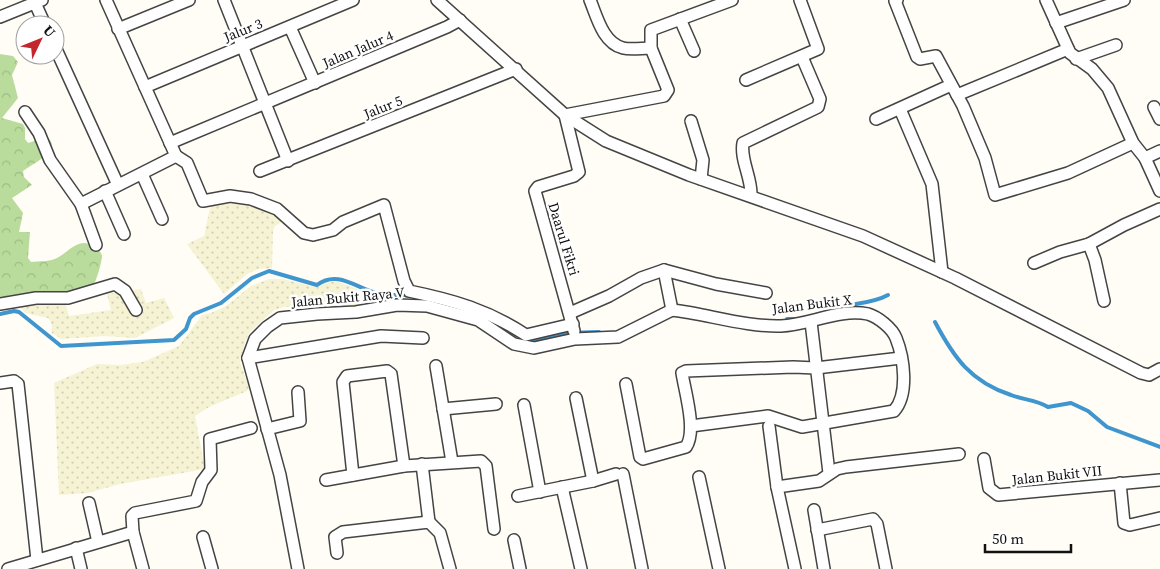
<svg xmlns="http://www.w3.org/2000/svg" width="1160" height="569" viewBox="0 0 1160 569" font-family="'Source Serif 4',serif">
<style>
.farmland{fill:url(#farmland-dots)}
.forest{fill:url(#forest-crowns)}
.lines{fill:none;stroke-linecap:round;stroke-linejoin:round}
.stream{stroke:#3f96cf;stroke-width:4}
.street-casing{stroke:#444;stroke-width:14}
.street{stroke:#fff;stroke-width:11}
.labels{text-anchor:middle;stroke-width:5;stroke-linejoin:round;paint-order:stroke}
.street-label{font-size:14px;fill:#111;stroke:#fff}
</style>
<defs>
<pattern id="farmland-dots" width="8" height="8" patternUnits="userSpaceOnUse" patternTransform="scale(1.25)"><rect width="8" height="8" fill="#f6f3d4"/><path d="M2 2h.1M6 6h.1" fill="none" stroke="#d2cfb5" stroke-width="1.8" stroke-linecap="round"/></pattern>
<pattern id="forest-crowns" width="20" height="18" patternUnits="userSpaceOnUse" patternTransform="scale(1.25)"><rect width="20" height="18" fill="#b9dc9c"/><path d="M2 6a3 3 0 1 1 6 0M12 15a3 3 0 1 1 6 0" fill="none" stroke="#9ebc85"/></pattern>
</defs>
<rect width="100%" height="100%" fill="#fffdf5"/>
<g class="farmland">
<polygon points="211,203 238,204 257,208 282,204 287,219 275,226 273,231 272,268 258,269 247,274 224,294 187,244 204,236"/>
<polygon points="269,279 282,279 317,287 329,282 338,282 357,289 360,307 284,307 274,310 250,332 245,342 240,362 249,387 247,391 209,407 195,416 205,469 120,484 88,493 59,495 54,383 97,364 120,365 143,362 179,346 202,315 211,313 226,306 251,286"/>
<polygon points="141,289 146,303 164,298 174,318 135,338 104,336 61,339 52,333 51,322 48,318 25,313 17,303 64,300 69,316 111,310 107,294"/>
</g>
<path class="forest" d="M0,54L13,56L18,62L12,75L18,98L2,118L23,124L25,128V139L28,143L47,137C64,150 32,164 23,171L24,177L32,185L12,198L23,213L19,232H30L28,258L31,262C39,261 49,262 57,258C67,253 72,244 84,243C90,243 101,249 102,256C102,260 97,281 93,285C85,291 73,288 64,293L7,296L0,301Z"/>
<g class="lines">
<g class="stream">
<path d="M826,312C846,302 868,306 888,295"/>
<path d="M0,314L14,311L19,312L61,346L174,340L186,329L190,318L194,314L221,303L252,278L269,271L317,285C338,269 357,289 379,294C389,297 399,293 409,296"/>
<polyline points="787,319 798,319"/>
<path d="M935,322C954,358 971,382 1011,395C1024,400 1037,400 1048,407L1071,403L1088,411L1107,427L1160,447"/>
<polyline points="523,338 530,342 566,333 599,332"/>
</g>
<g class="street-casing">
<g id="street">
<polyline points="224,0 288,161"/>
<polyline points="437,0 565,115 606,141 689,175 863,236 955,278 1141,373 1149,375 1160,369"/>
<path d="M590,0C597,17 603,43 623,48C631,50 642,48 651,48"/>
<polyline points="897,0 895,1 917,57 920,59 936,56 963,106 985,158 995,195 1068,173 1133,143"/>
<polyline points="1046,0 1070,53 1092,69 1108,88 1133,143 1145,158 1160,151"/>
<polyline points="35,3 45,25"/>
<polyline points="0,17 42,0"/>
<polyline points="680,19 694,51"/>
<polyline points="1056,23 1124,0"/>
<polyline points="290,27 315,83"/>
<polyline points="118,29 189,0"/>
<polyline points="55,47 118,185"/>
<polyline points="1076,59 1116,45"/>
<polyline points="746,80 818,49 800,0"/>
<polyline points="145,87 353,0"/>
<polyline points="957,95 1068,49"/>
<polyline points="1154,107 1160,119"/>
<polyline points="900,109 932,184 942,272"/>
<polyline points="25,112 39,133 50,160 81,204 96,245"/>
<polyline points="565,115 579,172 574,176 538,187 535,191 574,331"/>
<polyline points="565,115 664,96 668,90 651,48 651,30 732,0"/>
<polyline points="876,119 951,85"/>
<polyline points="691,121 703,160 701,179"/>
<polyline points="170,143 447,27 460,20"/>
<path d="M176,156L187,163L203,201L230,196L251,199L277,209L304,233L313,235L333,230L343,222L384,205L404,281L409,291C453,300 488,310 526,335L573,324"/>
<polyline points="1145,158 1160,191"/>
<polyline points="260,171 516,69"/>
<polyline points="142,174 162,219"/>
<polyline points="105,191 124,234"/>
<path d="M751,196C752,178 740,160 743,143L818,107L820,99L802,57"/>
<polyline points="81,204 176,156 106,0"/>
<polyline points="1089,244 1095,260 1104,301"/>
<polyline points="1034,263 1060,252 1089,244 1124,225 1160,209"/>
<polyline points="664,270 672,310"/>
<polyline points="0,304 36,298 68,298 115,284 125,291 136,310"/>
<path d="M672,310C707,314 746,327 781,326C809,325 840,308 868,314C878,317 892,328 896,338C904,358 909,394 894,411L802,427L768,416L691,426"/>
<polyline points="570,313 609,296 641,278 664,270 716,284 766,293"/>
<polyline points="811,322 829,473"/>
<polyline points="248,358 381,336 423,338"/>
<polyline points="436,366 452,462"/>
<polyline points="0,383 14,381 18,384 37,560"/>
<path d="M626,384L640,457L643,459L686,447C697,431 685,392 682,373L686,371L793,367L816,368L901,358"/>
<polyline points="576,398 593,481"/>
<polyline points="524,405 540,492"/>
<polyline points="443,409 496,404"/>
<polyline points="769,426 777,487"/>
<polyline points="267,429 300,421 298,392"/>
<polyline points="984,459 989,488 998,495 1160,480"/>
<polyline points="422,464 429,522"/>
<polyline points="623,474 642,569"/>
<polyline points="353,475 343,382 347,376 387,371 391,374 404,466"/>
<polyline points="699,477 719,569"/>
<polyline points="326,480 404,466 481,461 486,466 494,529"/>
<polyline points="1120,483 1124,523 1130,525 1160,518"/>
<polyline points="562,487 581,569"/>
<polyline points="518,496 593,481 616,474"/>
<polyline points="89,503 98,542"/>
<polyline points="814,510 824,569"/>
<polyline points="817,530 873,519 877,524 886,569"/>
<polyline points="203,537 212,569"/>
<polyline points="514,540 520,569"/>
<polyline points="76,548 81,569"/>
<polyline points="337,553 335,537 343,532 429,522 440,533 450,569"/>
<polyline points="8,569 133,532"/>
<polyline points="143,569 133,532 132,516 135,513 196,501 202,482 211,470 210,439 251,428"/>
<polyline points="298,569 280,475 248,358 255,339 267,327 280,318 317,314 356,312 397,305 427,306 478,320 514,344 534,348 575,339 618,337 672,310"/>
<polyline points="795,569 777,487 819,481 837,469 846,467 959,454"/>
</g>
</g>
<use href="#street" class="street"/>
</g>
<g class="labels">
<g class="street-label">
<text transform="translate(243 30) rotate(-22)" y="5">Jalur 3</text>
<text transform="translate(358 49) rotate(-23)" y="5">Jalan Jalur 4</text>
<text transform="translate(383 107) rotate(-22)" y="5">Jalur 5</text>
<text transform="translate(564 239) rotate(73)" y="5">Daarul Fikri</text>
<text transform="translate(348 297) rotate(-5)" y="5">Jalan Bukit Raya V</text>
<text transform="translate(812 304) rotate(-7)" y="5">Jalan Bukit X</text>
<text transform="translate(1057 475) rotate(-6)" y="5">Jalan Bukit VII</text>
</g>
</g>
<g transform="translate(40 40) rotate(47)"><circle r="24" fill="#ffffff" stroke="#a0a0a0"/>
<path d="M0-4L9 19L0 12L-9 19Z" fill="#c4262e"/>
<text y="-8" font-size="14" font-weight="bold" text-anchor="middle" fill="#111111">U</text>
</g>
<path d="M985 544v8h86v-8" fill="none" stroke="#111111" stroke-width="2.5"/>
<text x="992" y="544" font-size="15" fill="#111111" stroke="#ffffff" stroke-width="4" paint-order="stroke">50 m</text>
</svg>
